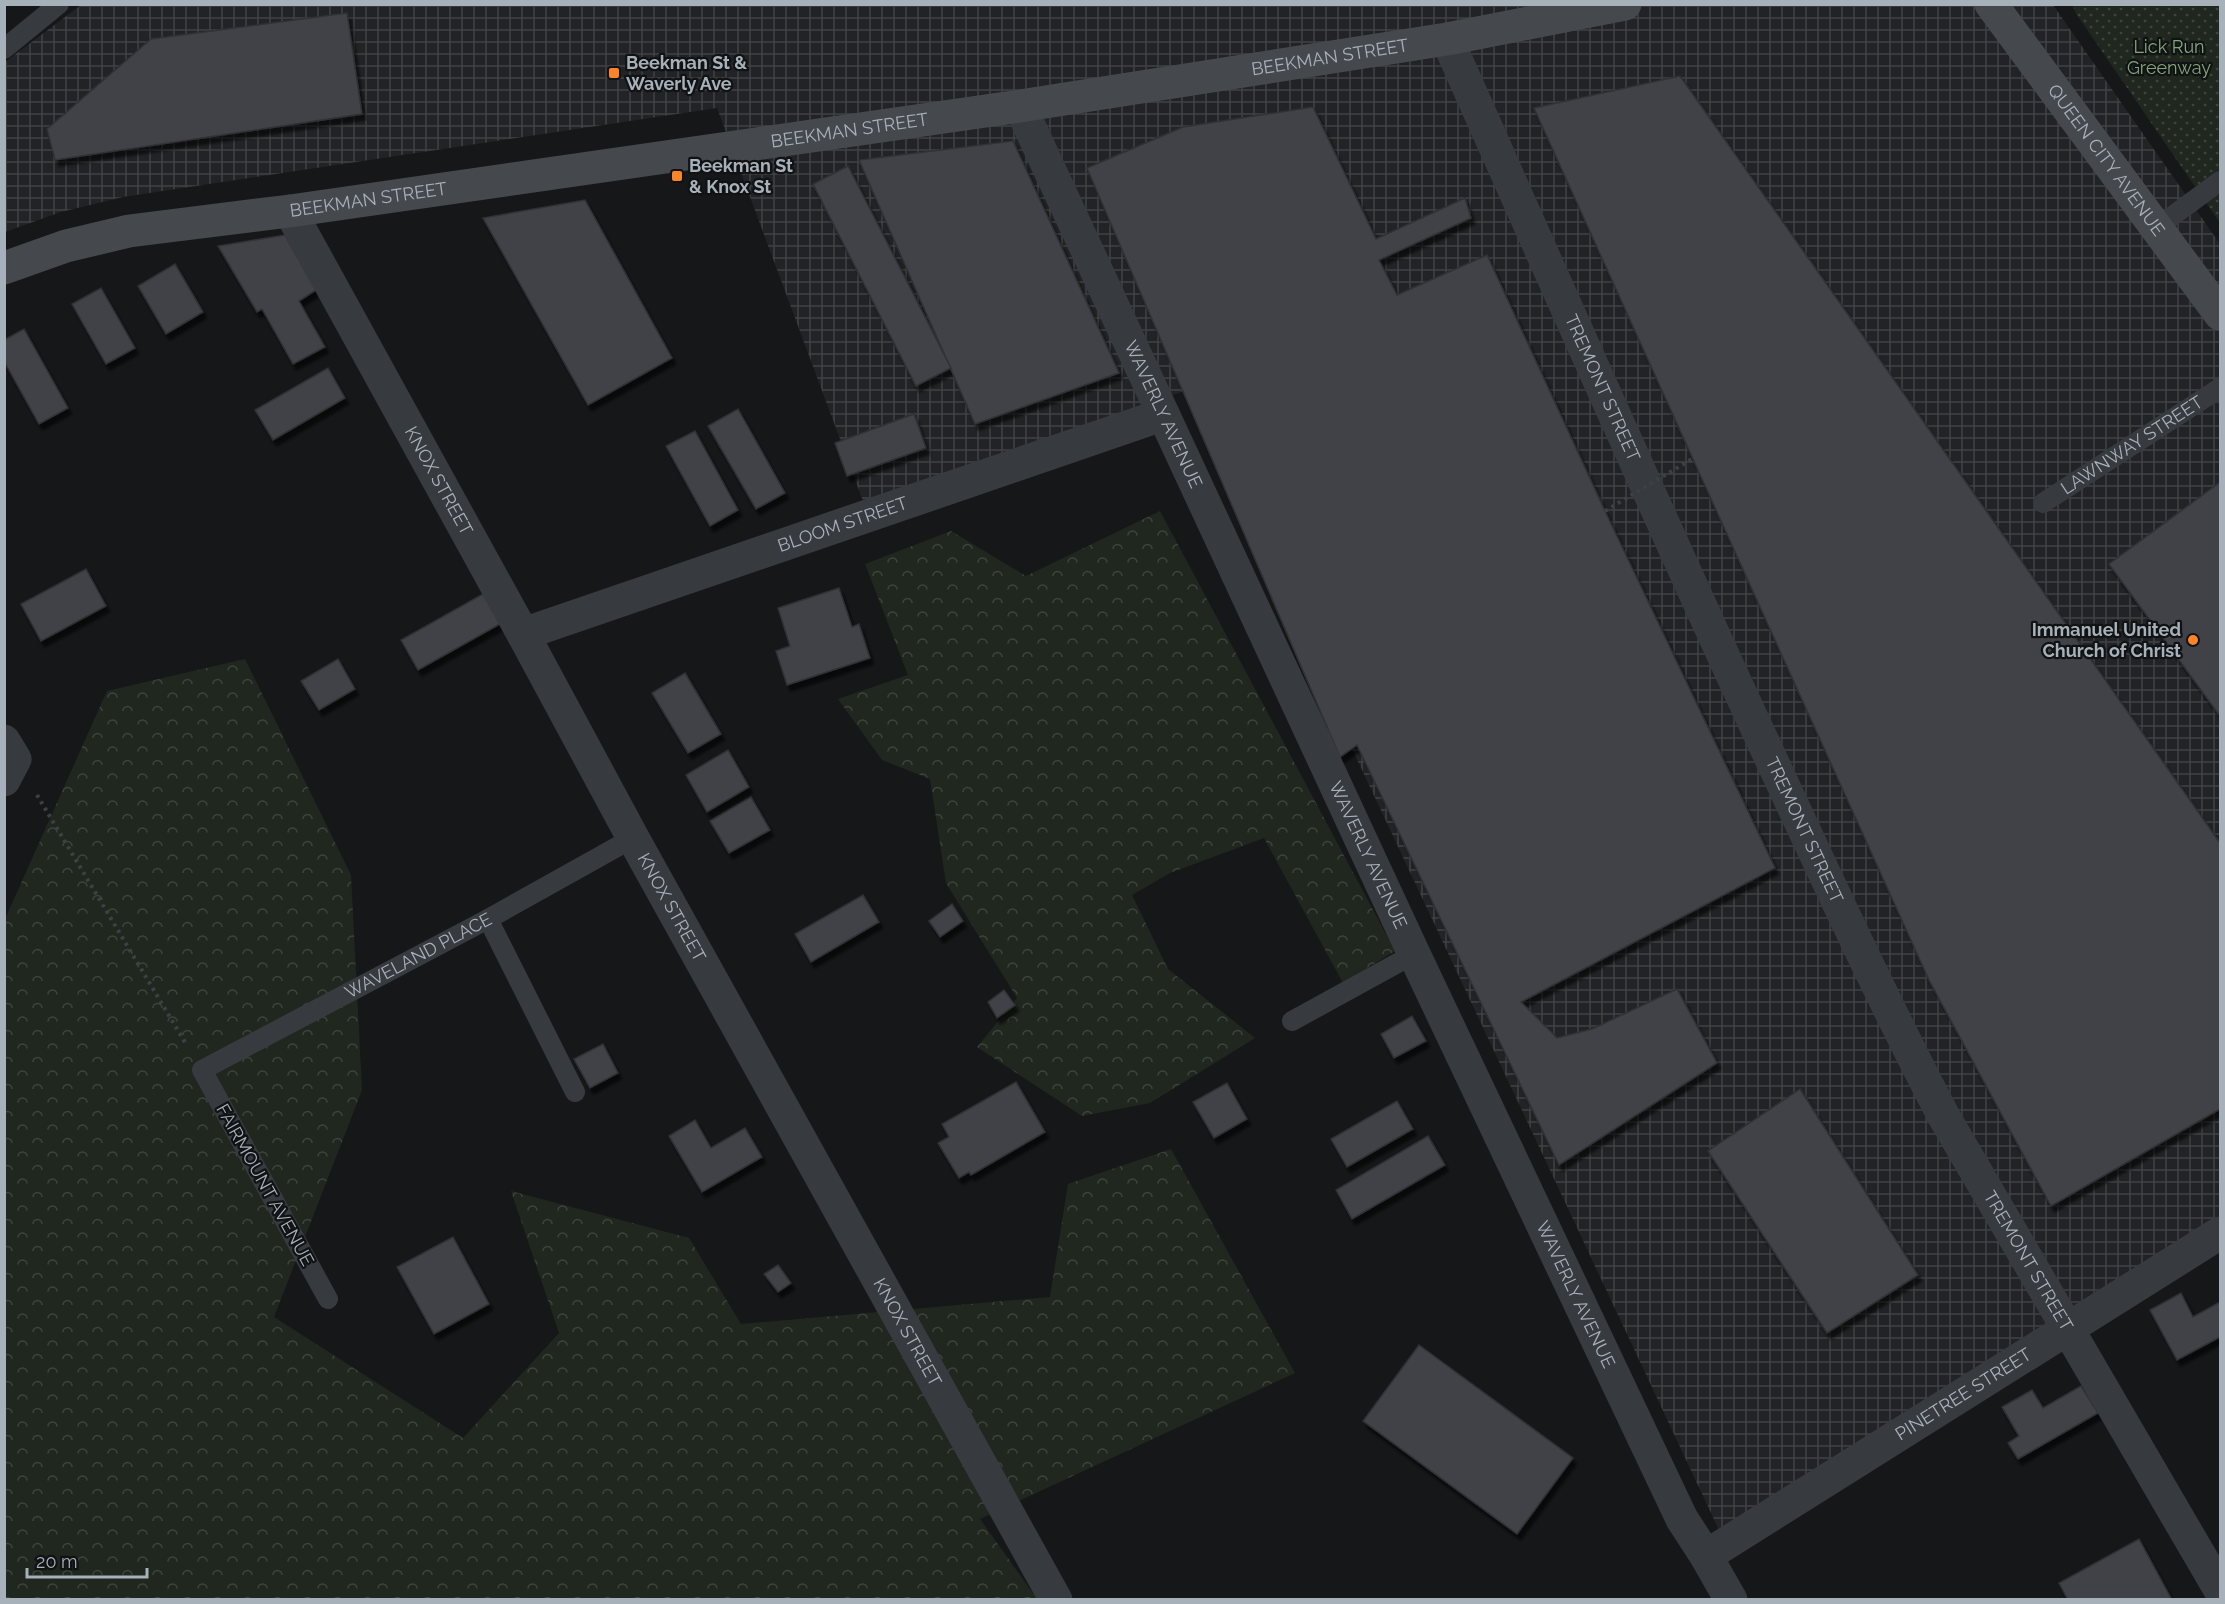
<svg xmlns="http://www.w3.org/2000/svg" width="2225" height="1604" viewBox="0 0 2225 1604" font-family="Raleway,sans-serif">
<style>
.industrial{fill:url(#industrial-grid)}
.forest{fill:url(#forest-crowns)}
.park{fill:url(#park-dots)}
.building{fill:#404246;stroke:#303135;stroke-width:1.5;filter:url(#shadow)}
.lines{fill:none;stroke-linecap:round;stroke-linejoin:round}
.path{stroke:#3d4145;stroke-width:4;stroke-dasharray:3 4.5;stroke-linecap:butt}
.lane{stroke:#373a3e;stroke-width:20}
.street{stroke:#373a3e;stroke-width:33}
.secondary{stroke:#45494e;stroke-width:33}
.path-bridge{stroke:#3d4145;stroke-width:4;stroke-dasharray:3 4.5;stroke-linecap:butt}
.poi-dot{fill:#ff8328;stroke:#111214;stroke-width:2}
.labels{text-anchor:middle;stroke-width:4.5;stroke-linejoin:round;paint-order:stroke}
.park-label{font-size:18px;fill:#84a67d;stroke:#111214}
.street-label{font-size:18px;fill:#a7b1ba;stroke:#111214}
.poi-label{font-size:18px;font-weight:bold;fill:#a7b1ba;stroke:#111214;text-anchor:start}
</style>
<defs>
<pattern id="industrial-grid" width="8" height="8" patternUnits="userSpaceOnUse" patternTransform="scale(1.5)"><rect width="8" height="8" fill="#222326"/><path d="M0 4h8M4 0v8" fill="none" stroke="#3f4143"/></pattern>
<pattern id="forest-crowns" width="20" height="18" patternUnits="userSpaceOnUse" patternTransform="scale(1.5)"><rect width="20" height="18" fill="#1f271e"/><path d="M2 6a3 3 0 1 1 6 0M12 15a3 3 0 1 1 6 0" fill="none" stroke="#3d443d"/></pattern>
<pattern id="park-dots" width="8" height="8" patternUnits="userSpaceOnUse" patternTransform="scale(1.5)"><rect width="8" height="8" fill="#1f271e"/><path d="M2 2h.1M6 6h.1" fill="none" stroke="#3d443d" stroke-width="1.8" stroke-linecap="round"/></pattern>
<filter id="shadow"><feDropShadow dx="3.5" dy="6" stdDeviation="1.5" flood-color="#0009"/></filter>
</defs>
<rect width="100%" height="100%" fill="#161719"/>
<polygon class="industrial" points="81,5 2053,5 2220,244 2220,1215 1719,1530 1184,391 863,501 717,108 123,197 61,212 5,232 5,62"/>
<g class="forest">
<polygon points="1160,511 1395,951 1343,983 1264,838 1170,873 1132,895 1168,969 1255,1038 1150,1103 1082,1116 977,1047 1017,998 946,883 930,779 882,760 838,699 908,675 865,564 951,531 1026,576"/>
<polygon points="245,659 351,875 362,1090 274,1317 463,1438 559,1333 511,1191 689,1238 741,1324 1050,1297 1068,1184 1171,1149 1295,1373 980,1519 1037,1599 5,1600 5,919 107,691"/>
</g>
<polygon class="park" points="2072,5 2220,5 2220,223 2077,15"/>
<g class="building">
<polygon points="347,13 362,114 55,160 47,129 151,39"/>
<polygon points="1680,76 2220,843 2220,1109 2051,1206 1929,980 1534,108"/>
<polygon points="1313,107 1376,239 1465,198 1471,218 1379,260 1397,295 1487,255 1605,511 1775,868 1521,1002 1557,1038 1592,1029 1677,989 1717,1063 1559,1165 1357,745 1340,757 1087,168 1183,127"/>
<polygon points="1013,141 1119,373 975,424 859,160"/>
<polygon points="848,166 951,368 916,386 813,184"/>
<polygon points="585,200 672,358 588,405 483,218"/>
<polygon points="285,235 316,290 299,301 325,347 293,364 262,309 257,312 218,246"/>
<polygon points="175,264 203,312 166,334 138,286"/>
<polygon points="101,288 135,348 106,364 72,304"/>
<polygon points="24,329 68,408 39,424 4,361 4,340"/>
<polygon points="328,368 345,398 273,440 255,410"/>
<polygon points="738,409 785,493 756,509 708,426"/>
<polygon points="914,414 926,448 847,476 835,443"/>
<polygon points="695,431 738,510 710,526 666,446"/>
<polygon points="2219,483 2220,485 2220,716 2109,564"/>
<polygon points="86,569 106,606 41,641 21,604"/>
<polygon points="839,588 852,627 859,624 870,658 787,685 776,651 790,646 778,608"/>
<polygon points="483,594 500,624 418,670 401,640"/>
<polygon points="338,659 355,689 319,710 301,681"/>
<polygon points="685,673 721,734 688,753 652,693"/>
<polygon points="728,750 749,787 707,812 686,775"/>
<polygon points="751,797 770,830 729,853 710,821"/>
<polygon points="863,895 879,922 811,962 795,934"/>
<polygon points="952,904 963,921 940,937 929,921"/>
<polygon points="1004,990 1015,1005 997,1018 988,1002"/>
<polygon points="1412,1016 1426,1041 1394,1058 1381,1034"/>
<polygon points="603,1044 618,1073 590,1088 574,1059"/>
<polygon points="1016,1082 1045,1132 971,1175 969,1172 959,1178 938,1143 949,1137 942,1124"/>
<polygon points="1227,1083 1247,1119 1214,1138 1193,1102"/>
<polygon points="1800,1089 1918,1275 1827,1333 1708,1151"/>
<polygon points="1397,1101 1413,1129 1347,1167 1331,1139"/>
<polygon points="695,1120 711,1148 745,1128 762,1157 702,1192 669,1136"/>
<polygon points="1428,1136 1445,1165 1352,1219 1336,1190"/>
<polygon points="453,1237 489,1304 434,1334 397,1267"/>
<polygon points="778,1265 791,1283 778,1292 764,1274"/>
<polygon points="2181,1293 2193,1317 2220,1302 2220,1337 2177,1360 2150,1310"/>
<polygon points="1419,1345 1573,1458 1517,1534 1363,1421"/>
<polygon points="2081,1386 2098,1413 2018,1459 2008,1443 2019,1436 2002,1407 2032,1390 2043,1408"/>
<polygon points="2139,1539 2172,1600 2068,1600 2059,1583"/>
</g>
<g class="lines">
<polyline class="path" points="37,795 186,1044"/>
<g class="lane">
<polyline points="4,49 59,4"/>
<polyline points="2156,228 2220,181"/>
<path id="s1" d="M2043,503L2220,388"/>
<polyline points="488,919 575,1092"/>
<polyline points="1292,1021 1414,954"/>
<path id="s2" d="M328,1299L202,1070L488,919L633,838"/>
</g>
<g class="street">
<path id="s3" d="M1447,39C1548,266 1648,493 1752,718C1814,851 1875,985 1943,1115L2220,1590"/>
<path id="s4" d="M1020,106L1414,954L1682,1519L1706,1556L1731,1600"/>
<path id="s5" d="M290,211L523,634L633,838L1056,1600"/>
<path id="s6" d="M523,634L1162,415"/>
<polyline points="4,741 15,759 4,780"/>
<path id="s7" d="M1706,1556L2220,1233"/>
</g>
<g class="secondary">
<path id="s8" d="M1991,4L2220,314"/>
<path id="s9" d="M4,268L66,246L129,231L290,211L1020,106L1447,39L1625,4"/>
</g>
<polyline class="path-bridge" points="1605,511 1692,459"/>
</g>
<g class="poi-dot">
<rect x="608" y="67" width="12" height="12" rx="3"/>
<rect x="671" y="170" width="12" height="12" rx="3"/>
<circle cx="2193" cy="640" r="6"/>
</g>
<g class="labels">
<g class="park-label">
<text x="2169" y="53">Lick Run<tspan x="2169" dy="21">Greenway</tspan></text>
</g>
<g class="street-label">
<text dy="6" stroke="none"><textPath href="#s9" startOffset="1344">BEEKMAN STREET</textPath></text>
<text dy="6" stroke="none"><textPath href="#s9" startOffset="858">BEEKMAN STREET</textPath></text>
<text dy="6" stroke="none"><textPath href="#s8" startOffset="194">QUEEN CITY AVENUE</textPath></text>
<text dy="6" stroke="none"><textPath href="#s9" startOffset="372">BEEKMAN STREET</textPath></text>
<text dy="6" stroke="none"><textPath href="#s3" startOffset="382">TREMONT STREET</textPath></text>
<text dy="6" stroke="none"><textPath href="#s4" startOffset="340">WAVERLY AVENUE</textPath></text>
<text dy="6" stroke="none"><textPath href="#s1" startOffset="106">LAWNWAY STREET</textPath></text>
<text dy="6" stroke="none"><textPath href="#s5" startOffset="308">KNOX STREET</textPath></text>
<text dy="6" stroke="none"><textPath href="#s6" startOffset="338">BLOOM STREET</textPath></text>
<text dy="6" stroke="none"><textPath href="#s3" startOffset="868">TREMONT STREET</textPath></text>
<text dy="6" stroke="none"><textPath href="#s4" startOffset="826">WAVERLY AVENUE</textPath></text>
<text dy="6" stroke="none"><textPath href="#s5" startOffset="794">KNOX STREET</textPath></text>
<text dy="6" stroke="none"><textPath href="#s2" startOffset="506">WAVELAND PLACE</textPath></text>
<text transform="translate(265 1185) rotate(61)" y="6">FAIRMOUNT AVENUE</text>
<text dy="6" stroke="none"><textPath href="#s3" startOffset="1354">TREMONT STREET</textPath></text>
<text dy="6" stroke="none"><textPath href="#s4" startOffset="1312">WAVERLY AVENUE</textPath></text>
<text dy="6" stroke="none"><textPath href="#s5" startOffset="1280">KNOX STREET</textPath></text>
<text dy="6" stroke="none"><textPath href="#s7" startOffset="304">PINETREE STREET</textPath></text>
</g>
<g class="poi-label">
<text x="626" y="69">Beekman St &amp;<tspan x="626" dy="21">Waverly Ave</tspan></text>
<text x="689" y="172">Beekman St<tspan x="689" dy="21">&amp; Knox St</tspan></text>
<text x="2181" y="636" text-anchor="end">Immanuel United<tspan x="2181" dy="21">Church of Christ</tspan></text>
</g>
</g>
<rect width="2225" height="1604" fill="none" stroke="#a7b1ba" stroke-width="12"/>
<path d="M27 1568v9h120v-9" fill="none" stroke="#a7b1ba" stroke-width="3"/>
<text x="36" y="1568" font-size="18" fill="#a7b1ba" stroke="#111214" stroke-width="4.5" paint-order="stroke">20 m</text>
</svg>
